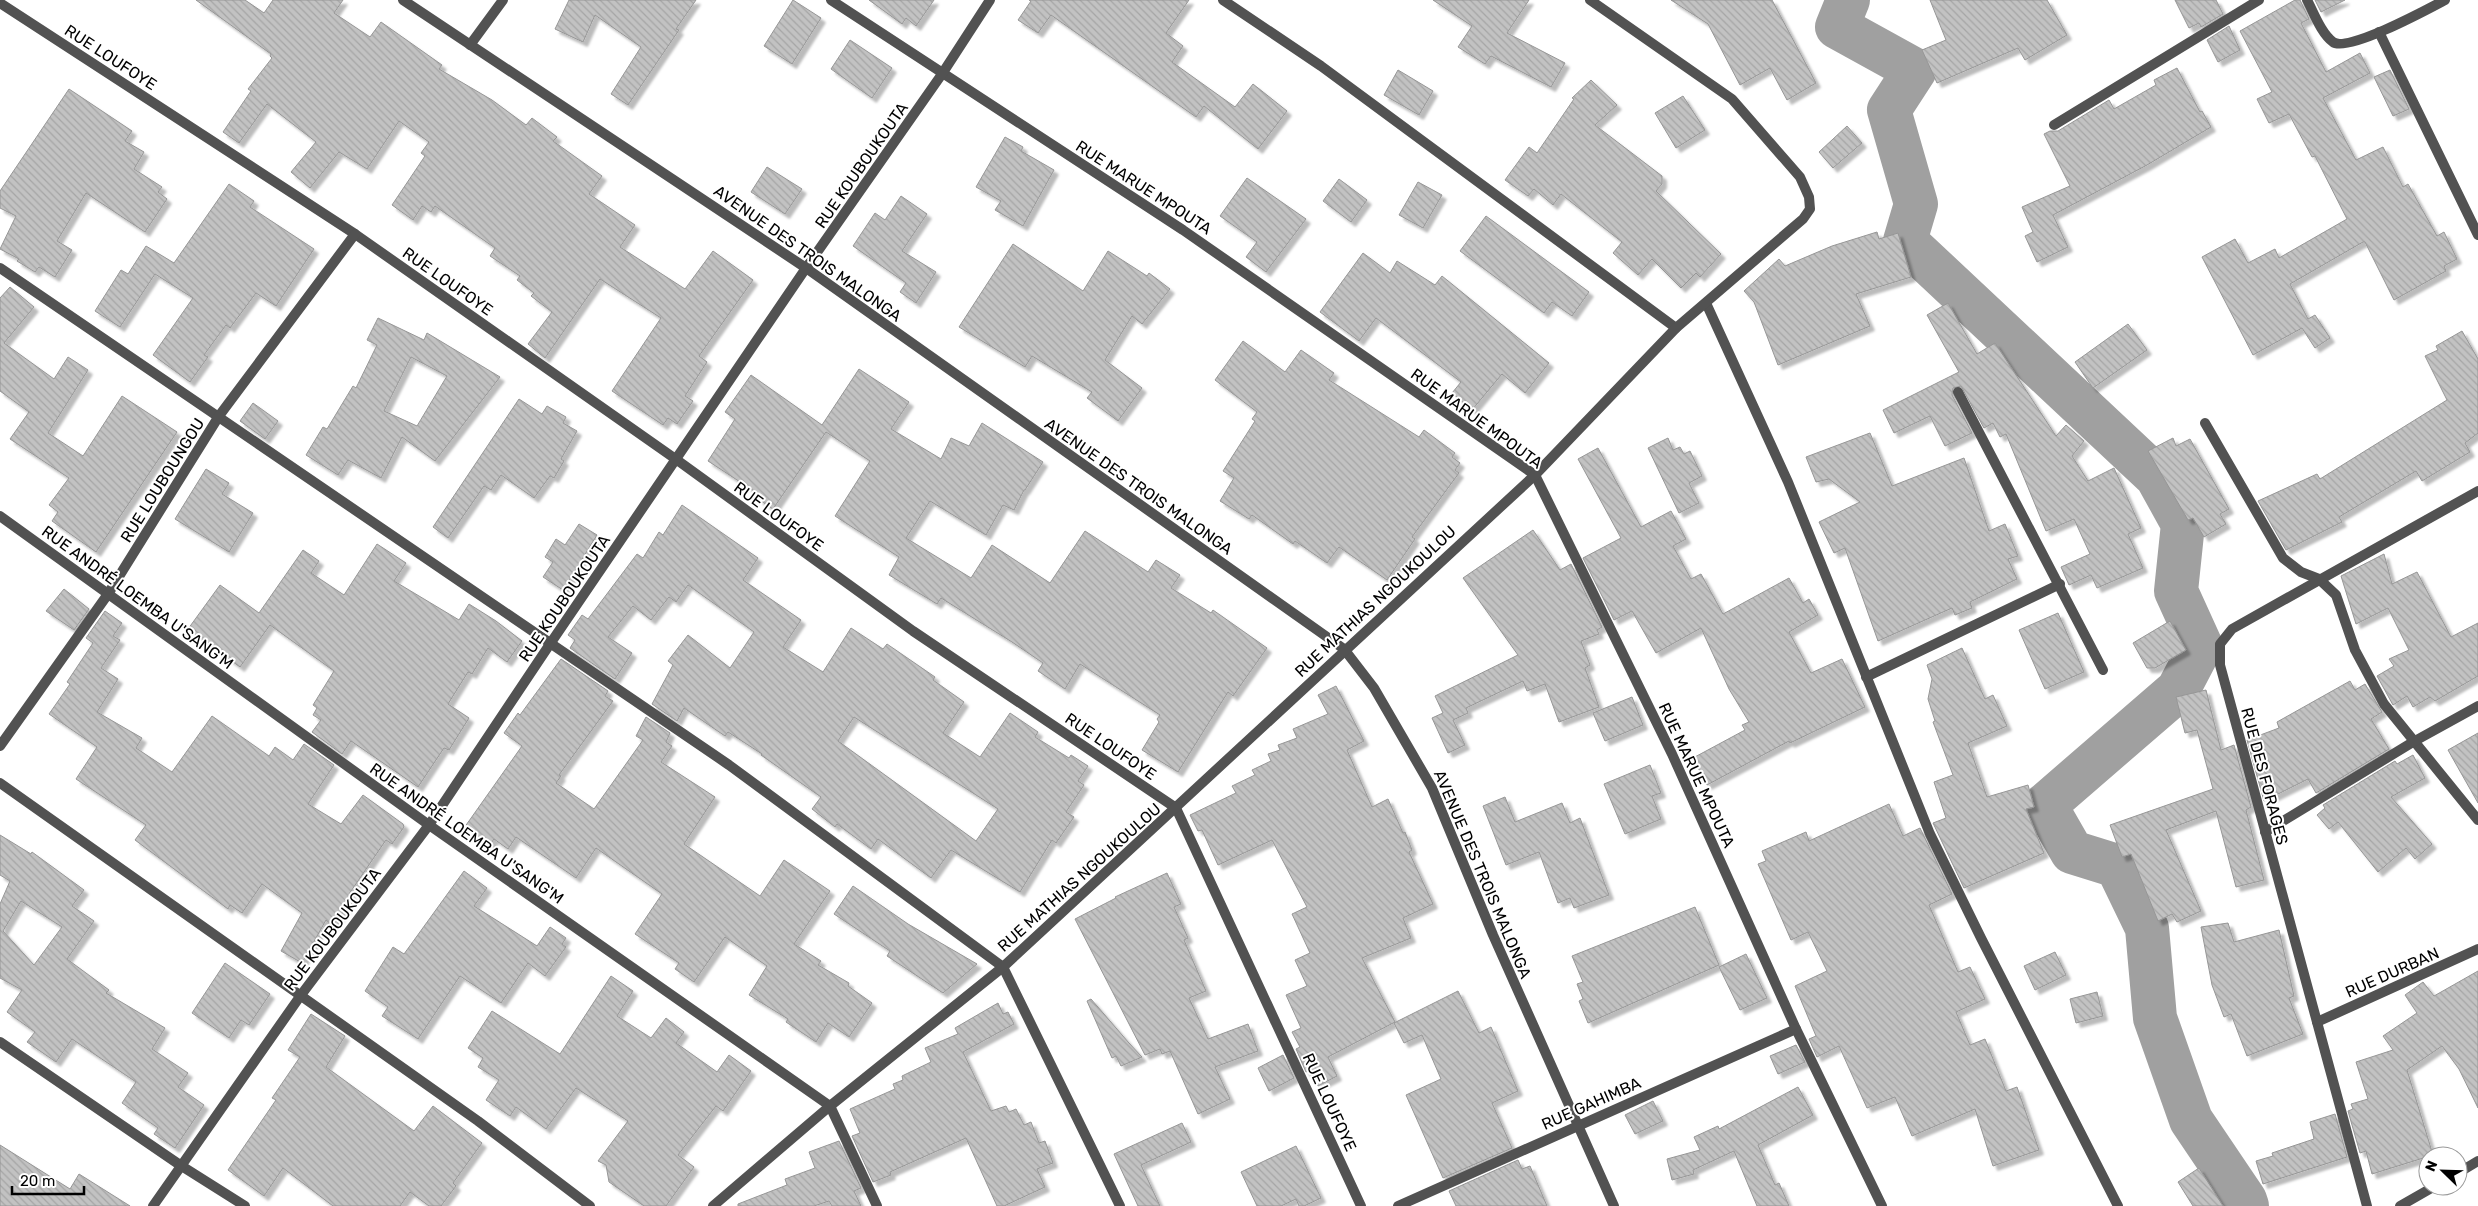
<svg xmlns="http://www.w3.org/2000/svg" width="2478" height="1206" viewBox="0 0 2478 1206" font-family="Rubik,sans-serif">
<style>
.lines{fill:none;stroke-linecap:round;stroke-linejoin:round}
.river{stroke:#a0a0a0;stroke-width:44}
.building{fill:url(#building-back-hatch);stroke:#969696;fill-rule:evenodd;filter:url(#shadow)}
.minor{stroke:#525252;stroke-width:10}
.labels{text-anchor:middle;stroke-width:4;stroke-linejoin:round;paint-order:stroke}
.street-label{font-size:16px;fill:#000;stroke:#fff}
</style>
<defs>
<pattern id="building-back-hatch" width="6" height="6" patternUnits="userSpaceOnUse" patternTransform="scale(1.25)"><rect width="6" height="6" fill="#c2c2c2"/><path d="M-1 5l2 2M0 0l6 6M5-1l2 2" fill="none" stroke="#a5a5a5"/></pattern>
<filter id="shadow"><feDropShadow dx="4.5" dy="4.5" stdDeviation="1" flood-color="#0004"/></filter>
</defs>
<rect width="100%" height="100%" fill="#fff"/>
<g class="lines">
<polyline class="river" points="1848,0 1837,27 1915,70 1889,110 1916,204 1905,241 2157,477 2183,524 2176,591 2201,646 2178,690 2045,805 2072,852 2117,866 2147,928 2155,1018 2191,1120 2245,1200 2247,1206"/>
</g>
<g class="building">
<polygon points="196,0 245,0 264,13 273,0 343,0 334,13 370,37 381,22 442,65 439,69 492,100 526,125 532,118 557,137 553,141 602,176 589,194 635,225 620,247 685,289 713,251 753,280 699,356 707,362 685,396 693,401 677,424 668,418 663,425 612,391 661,318 600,279 545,358 528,344 552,312 531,296 534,293 517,280 520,276 490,256 495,248 435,206 431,212 422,206 413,220 392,205 425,156 421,153 429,142 399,121 367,169 339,152 310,188 291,172 316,142 267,104 239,143 223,132 251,91 248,89 272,58 270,56 271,54"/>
<polygon points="569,0 696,0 676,29 679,30 628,105 611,94 641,47 595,15 583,42 555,29"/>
<polygon points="793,0 821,18 792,64 764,46"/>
<polygon points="869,0 934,0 916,26 906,18 902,24"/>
<polygon points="1029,0 1189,0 1166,33 1183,46 1172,62 1235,107 1253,84 1287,111 1258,149 1204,106 1196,117 1051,15 1038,33 1018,20 1031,1"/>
<polygon points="1433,0 1529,0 1507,33 1565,63 1551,87 1491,56 1485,64 1458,47 1472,26"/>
<polygon points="1671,0 1772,0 1816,83 1787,100 1770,68 1740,85 1708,24"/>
<polygon points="1930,0 2047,0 2067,35 2025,60 2018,48 1937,83 1922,50 1946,40"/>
<polygon points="2175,0 2216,0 2223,14 2201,27 2199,23 2189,28"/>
<polygon points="2295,0 2300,0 2309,19 2301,23 2326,72 2360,53 2370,73 2323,98 2356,160 2383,147 2403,187 2408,184 2437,236 2444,232 2457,259 2444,266 2446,271 2394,300 2365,242 2363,242 2290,284 2308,319 2315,315 2330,338 2315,348 2302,328 2253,355 2202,257 2235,239 2248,263 2275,249 2279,258 2347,219 2315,156 2312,157 2289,114 2269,123 2257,99 2272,92 2240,31"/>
<polygon points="2315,0 2345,0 2321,12"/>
<polygon points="2229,26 2240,50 2218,62 2207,40"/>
<polygon points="850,40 892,68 872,98 831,69"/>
<polygon points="2177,68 2200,112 2202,111 2211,127 2147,165 2053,215 2068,247 2037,262 2025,236 2033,232 2022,207 2070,186 2044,134 2050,131 2058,131 2109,100 2114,109 2156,85 2154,80"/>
<polygon points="1398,70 1433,91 1419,115 1384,95"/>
<polygon points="2390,70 2409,109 2393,116 2374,77"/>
<polygon points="1591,80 1617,105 1595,125 1662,176 1662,184 1656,191 1721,254 1700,277 1696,273 1681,288 1652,259 1638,275 1613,253 1622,242 1561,194 1553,205 1534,189 1528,196 1505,180 1529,147 1537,153 1574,99 1572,98"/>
<polygon points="69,89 132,131 125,141 144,152 134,169 162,187 158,192 167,199 145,232 86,193 57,241 72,250 55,277 39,267 35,272 17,261 19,259 0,249 16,216 0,208 0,191"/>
<polygon points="1683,96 1705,130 1676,148 1655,113"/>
<polygon points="1847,126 1862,143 1833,168 1819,152"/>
<polygon points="1005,137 1023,147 1021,151 1054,170 1023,226 995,210 1001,201 976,187"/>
<polygon points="767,167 802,189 785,214 751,192"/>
<polygon points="1247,178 1306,219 1266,272 1246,257 1257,242 1220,216"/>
<polygon points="1339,179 1367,200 1351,222 1323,201"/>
<polygon points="1418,182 1442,195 1423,228 1399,215"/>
<polygon points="229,184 254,201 250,207 314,249 276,306 256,293 230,328 226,325 204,355 208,357 190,382 153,355 193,298 155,274 120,327 95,311 121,270 128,274 146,246 174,263"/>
<polygon points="901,196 927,214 902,251 936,272 916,303 900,292 906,283 853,246 875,213 885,220"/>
<polygon points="1486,216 1589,292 1572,316 1552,302 1544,313 1460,251"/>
<polygon points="1877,232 1879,239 1898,233 1911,277 1856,294 1870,326 1778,365 1754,302 1744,291 1779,259 1785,266 1832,246"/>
<polygon points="1013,244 1083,291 1108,251 1147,276 1149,273 1170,289 1142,324 1132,316 1105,360 1142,388 1118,421 1087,398 1092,392 1032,356 1025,367 959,327"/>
<polygon points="1363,253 1390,273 1397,261 1435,285 1442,276 1549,363 1525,393 1502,374 1472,410 1452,393 1461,382 1376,318 1359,341 1320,312"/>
<polygon points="10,287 34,307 4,343 54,379 68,357 88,370 48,433 83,456 122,396 177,432 96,552 52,521 58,512 49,505 69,478 10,439 29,412 0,391 0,298"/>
<polygon points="1948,303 1977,354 1995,343 2056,436 2066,425 2084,441 2072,456 2088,481 2114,468 2141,528 2128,534 2143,568 2097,588 2091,575 2069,585 2061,567 2090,554 2074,519 2046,531 2006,434 2000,437 1993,423 1984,428 1961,386 1953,388 1952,395 1972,433 1945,446 1930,416 1894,433 1883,410 1959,372 1927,315"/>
<path d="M378,318L424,340L427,333L500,377L435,461L402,437L381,478L348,460L338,475L306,455L323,427L327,429L353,386L356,388L377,345L367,340ZM411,357L447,376L417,426L384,411Z"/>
<polygon points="2128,324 2147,350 2093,388 2075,362"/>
<polygon points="2462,331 2478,359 2478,433 2465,443 2470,452 2422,481 2416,471 2339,517 2342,522 2286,550 2258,501 2317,474 2320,479 2447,400 2425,356 2438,350 2436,346"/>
<polygon points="1243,341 1285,372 1301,350 1334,373 1329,380 1419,437 1424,430 1455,453 1452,457 1460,463 1455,470 1459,473 1412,537 1415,539 1387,580 1339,547 1327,563 1295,541 1293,544 1252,515 1249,519 1220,501 1234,478 1223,471 1255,421 1252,419 1257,412 1215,380"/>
<polygon points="859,369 909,402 891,429 941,459 951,438 969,446 982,423 1043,462 1025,490 1024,490 1014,510 1003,505 986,535 930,501 906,538 971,578 992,545 1050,583 1085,531 1148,572 1156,560 1180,575 1171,588 1211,613 1213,610 1267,648 1233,696 1228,692 1178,772 1142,750 1159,722 1157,719 1160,715 1080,664 1065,689 1038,671 1043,663 1012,642 941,598 937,604 889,575 899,557 835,516 870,461 826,432 773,509 758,499 760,495 708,461 735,419 725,412 751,375 822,425"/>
<polygon points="519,399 542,414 547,406 566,417 563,423 577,431 561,459 564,461 554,478 550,476 534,498 501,475 491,490 484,486 448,538 433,527"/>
<polygon points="253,403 278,421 265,439 240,421"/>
<polygon points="1870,433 1892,486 1964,458 1989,531 2005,524 2018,556 2008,559 2017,579 1970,602 1972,608 1955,615 1952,608 1878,641 1845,548 1834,553 1819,522 1860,502 1829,479 1816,482 1806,457"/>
<polygon points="1668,438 1673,450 1680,447 1684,454 1690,451 1702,476 1689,483 1699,503 1679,513 1648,448"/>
<polygon points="2173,438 2176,446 2190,439 2229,509 2220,514 2226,524 2204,537 2193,518 2188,520 2148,451"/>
<polygon points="1598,448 1641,527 1671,511 1686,539 1673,546 1691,579 1701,574 1723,614 1789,578 1803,603 1809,599 1818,615 1789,632 1811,673 1842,659 1865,707 1790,743 1789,741 1707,785 1693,758 1745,730 1742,725 1749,722 1729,689 1701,628 1656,653 1632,611 1614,620 1583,558 1621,538 1578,459"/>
<polygon points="206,469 229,483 222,494 253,513 229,552 175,519"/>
<path d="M682,505L758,558L743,580L801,620L783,647L823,672L851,628L883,649L887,644L935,677L933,680L964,702L943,733L980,757L1010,713L1038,732L1035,737L1069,758L1071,755L1088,766L1078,781L1084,785L1066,812L1074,817L1056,843L1052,840L1020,892L951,850L931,878L878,839L871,849L837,824L835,827L812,809L821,797L761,755L762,754L728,732L725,736L684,708L677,721L652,704L673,665L668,661L688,635L730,668L754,632L688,585L676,602L669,597L651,620L633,606L608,637L632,653L615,679L570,648L575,640L568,635L582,615L588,619L637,554L643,558L659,532L663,535ZM854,717L998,809L976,841L838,741Z"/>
<polygon points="579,524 597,535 563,590 543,577 553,562 545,557 556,539 565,545"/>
<polygon points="1533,530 1560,570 1571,564 1602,627 1597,630 1599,634 1581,641 1590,665 1585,668 1599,707 1559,722 1545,684 1527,691 1523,681 1466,708 1468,713 1453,720 1465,745 1448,753 1432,718 1443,713 1435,696 1518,655 1463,578"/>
<polygon points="377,544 406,563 394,581 459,620 469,604 496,621 522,641 507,662 488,648 472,674 468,672 448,704 469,718 449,750 444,748 418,787 351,741 342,754 312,732 321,720 313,715 317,708 313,705 334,671 270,625 240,667 188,629 220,585 259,613 303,550 319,561 311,573 344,595"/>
<polygon points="2384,554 2392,584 2417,572 2451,637 2478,623 2478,676 2435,701 2430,697 2413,707 2407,696 2393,705 2377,676 2394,666 2389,659 2409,650 2388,608 2356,624 2341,576"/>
<polygon points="64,589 89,609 74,630 46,611"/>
<polygon points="105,611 122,623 113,636 120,640 101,668 118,679 97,712 142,738 136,748 172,772 212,716 269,756 275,747 293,760 304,744 334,765 308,804 341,824 363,795 403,824 404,827 392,844 386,840 349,894 354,897 333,926 326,920 302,963 281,951 302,913 262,884 242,913 230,905 228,909 135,840 146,825 76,779 97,747 49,714 70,684 67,682 93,643 86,638"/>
<polygon points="2058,613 2084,672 2045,689 2019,630"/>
<polygon points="2170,621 2186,650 2155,668 2147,668 2133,643"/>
<polygon points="1962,648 1985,699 1993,695 2007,726 1968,743 1987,797 2028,785 2034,807 2026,809 2044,853 1964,888 1933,823 1946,818 1934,782 1953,775 1933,722 1935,721 1928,699 1932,679 1927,665"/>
<polygon points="561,659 608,691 605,696 613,701 559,775 561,776 556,783 594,809 643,740 636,736 646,717 670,733 666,742 672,746 661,762 715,797 684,844 760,896 784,860 830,891 794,944 821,961 818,965 849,983 848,986 872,1003 849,1037 828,1023 816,1042 786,1022 788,1019 749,995 767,966 725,937 694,982 675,969 679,963 635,934 662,894 596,848 576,878 516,837 508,849 494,839 489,846 464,828 522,746 504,733 518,713 520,715"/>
<polygon points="2350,681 2355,690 2365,684 2382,712 2371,719 2389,749 2316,793 2308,779 2264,801 2247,740 2279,728 2277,722"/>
<polygon points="1336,686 1364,741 1347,750 1372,807 1388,799 1403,833 1405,832 1412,850 1409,852 1433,904 1403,918 1411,938 1362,958 1395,1022 1328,1057 1337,1076 1318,1086 1310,1070 1306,1072 1296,1049 1300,1047 1292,1032 1301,1028 1286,995 1307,986 1295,960 1310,953 1292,914 1307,907 1272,840 1218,865 1202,830 1198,831 1190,815 1236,793 1232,786 1255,775 1252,770 1271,761 1268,754 1280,750 1278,745 1297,738 1293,729 1328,714 1318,695"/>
<polygon points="2206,690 2221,750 2234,745 2251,807 2246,810 2264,880 2236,887 2216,811 2166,830 2201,911 2177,922 2172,914 2158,921 2131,854 2122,857 2110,825 2213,789 2197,730 2185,733 2176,697"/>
<polygon points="1632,697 1643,725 1605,741 1593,713"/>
<polygon points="2478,733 2478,803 2448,750"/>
<polygon points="2413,755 2425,778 2391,797 2432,844 2415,859 2406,848 2378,872 2338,822 2329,829 2317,815 2325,808 2323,805 2395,761 2397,764"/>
<polygon points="1650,765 1661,793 1652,796 1661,819 1625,834 1604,784"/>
<polygon points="1505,797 1515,822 1562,803 1570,823 1580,818 1609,895 1574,908 1570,898 1558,903 1539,852 1506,865 1483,806"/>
<polygon points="1889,804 1903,836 1920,828 1952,894 1929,905 1958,972 1970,967 1985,999 1956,1012 1970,1045 1985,1039 2006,1091 2017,1087 2039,1150 1993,1166 1975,1109 1912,1136 1895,1097 1867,1108 1839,1046 1817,1057 1809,1039 1816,1036 1795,986 1827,971 1808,932 1791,940 1758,864 1766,861 1762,851 1806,832 1809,841"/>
<path d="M0,835L31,854L32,852L84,890L72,906L94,921L67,959L109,990L106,993L165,1028L152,1049L188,1073L178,1087L204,1105L175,1148L154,1134L158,1128L122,1103L136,1082L72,1039L56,1062L27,1042L35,1032L7,1012L22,990L0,978V904L10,881L0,875ZM21,901L62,927L34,965L3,931Z"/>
<polygon points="464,871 487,888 474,906 537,946 550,927 566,938 562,944 566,947 545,976 528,963 501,1003 460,976 418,1039 382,1016 388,1007 365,991 393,947 404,954"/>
<polygon points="1167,873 1181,904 1174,907 1188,938 1184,940 1206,991 1189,998 1208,1039 1248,1024 1258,1051 1215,1067 1230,1099 1198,1114 1170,1051 1162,1054 1160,1049 1145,1055 1075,919 1116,898 1115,897"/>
<polygon points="853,886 908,924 977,964 943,993 887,956 890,951 834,914"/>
<polygon points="1695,907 1719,965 1588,1023 1579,1001 1583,999 1577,984 1583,982 1572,956"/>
<polygon points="2228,923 2234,942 2279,930 2294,996 2289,998 2303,1034 2247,1056 2231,1014 2224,1017 2212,985 2201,927"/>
<polygon points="2055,952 2066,975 2035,990 2024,966"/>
<polygon points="1746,954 1767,998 1740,1010 1719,967"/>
<polygon points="225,963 270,994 249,1025 241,1020 229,1038 192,1013"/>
<polygon points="2478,971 2478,1108 2459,1069 2442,1046 2407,1070 2433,1155 2372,1174 2366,1151 2360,1153 2348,1111 2353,1109 2351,1104 2368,1099 2356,1062 2393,1050 2383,1036 2417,1013 2405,995 2423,982 2434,996"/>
<polygon points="611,976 633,991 617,1016 651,1038 666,1018 684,1032 676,1043 717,1072 729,1055 751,1071 723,1111 716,1106 678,1155 694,1167 666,1206 644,1206 609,1182 606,1165 598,1161 628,1121 576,1088 546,1129 516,1107 510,1116 486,1100 499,1080 478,1067 483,1058 468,1048 492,1011 560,1054"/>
<polygon points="1458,991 1479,1033 1491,1027 1518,1091 1492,1103 1512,1148 1443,1178 1406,1095 1441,1079 1422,1035 1404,1043 1394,1023"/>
<polygon points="2097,992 2103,1016 2076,1023 2070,999"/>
<polygon points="1091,999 1129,1043 1142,1057 1121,1066 1116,1056 1112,1058 1087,1001"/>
<polygon points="998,1003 1003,1014 1008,1012 1014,1024 963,1052 991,1111 1006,1106 1009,1112 1016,1109 1024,1125 1031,1122 1039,1143 1045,1141 1053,1163 1037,1169 1045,1187 1004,1206 997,1206 966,1138 890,1172 891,1175 873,1182 852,1136 860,1133 850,1109 895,1089 893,1084 903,1080 902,1076 931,1062 925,1048 958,1034 955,1028"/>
<polygon points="311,1014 345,1036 326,1067 414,1131 433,1106 482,1143 453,1183 456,1186 441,1206 429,1206 410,1192 400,1206 333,1206 283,1168 264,1196 228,1170 276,1100 272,1098 300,1057 288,1050"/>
<polygon points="1796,1045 1805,1062 1778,1074 1770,1056"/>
<polygon points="1283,1055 1294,1078 1269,1091 1258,1068"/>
<polygon points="1798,1087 1813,1115 1758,1145 1775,1185 1779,1183 1789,1206 1757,1206 1734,1151 1693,1170 1694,1174 1672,1180 1667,1159 1700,1150 1694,1137 1718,1126 1719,1129"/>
<polygon points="1653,1101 1663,1121 1635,1134 1625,1115"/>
<polygon points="2335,1114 2347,1157 2263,1184 2256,1161 2273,1156 2272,1153 2314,1139 2310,1122"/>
<polygon points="1182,1123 1191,1142 1141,1165 1160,1206 1138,1206 1114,1154"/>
<polygon points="839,1141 861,1188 854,1191 861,1206 832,1206 829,1201 814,1206 738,1206 738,1204 787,1185 785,1179 815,1168 809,1152"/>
<polygon points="0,1145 70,1189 79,1174 130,1206 0,1206"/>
<polygon points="1296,1146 1321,1198 1304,1206 1299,1206 1296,1199 1281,1206 1257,1206 1241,1172"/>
<polygon points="1518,1160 1522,1169 1530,1166 1547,1206 1456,1206 1449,1191"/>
<polygon points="2199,1168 2223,1206 2193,1206 2178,1182"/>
</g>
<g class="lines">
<g class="minor">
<polyline points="403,0 806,268 1344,649 1374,688 1432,788 1493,935 1614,1206"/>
<polyline points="831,0 1183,230 1535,475 1672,754 1796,1029 1882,1206"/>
<polyline points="1223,0 1321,66 1676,328"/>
<path d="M2307,0C2314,13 2321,33 2333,42C2347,53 2428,9 2445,0"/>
<polyline points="0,3 355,234 677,460 913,631 1176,808 1361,1206"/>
<polyline points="2379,32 2478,235"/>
<polyline points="470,45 503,0"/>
<polyline points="2054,125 2259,0"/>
<polyline points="0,268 729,765 1003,967 1120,1206"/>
<polyline points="1706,303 1788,482 1930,834 1981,938 2118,1206"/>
<polyline points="1958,392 2103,670"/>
<polyline points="2205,423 2283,558 2301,572 2319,579 2336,595 2355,650 2384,704 2478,820"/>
<polyline points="0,516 429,825 830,1106 877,1206"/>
<polyline points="1866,677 2060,584"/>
<polyline points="0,746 108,594 219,416 355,234"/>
<polyline points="0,783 478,1121 590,1206"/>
<polyline points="2265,832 2413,742 2478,706"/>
<polyline points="2317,1022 2478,949"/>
<polyline points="0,1042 180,1165 245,1206"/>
<polyline points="2458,1173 2478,1161"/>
<polyline points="153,1206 301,995 429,825 550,644 806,268 942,74 990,0"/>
<polyline points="713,1206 830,1106 1003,967 1535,475 1676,328 1803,219 1810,209 1809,197 1800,177 1732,99 1590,0"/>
<polyline points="1398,1206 1796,1029"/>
<polyline points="2367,1206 2220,665 2220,644 2232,629 2478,491"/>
<polyline points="2400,1206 2435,1186"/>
</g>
</g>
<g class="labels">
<g class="street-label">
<text transform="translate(111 57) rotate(33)" y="6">RUE LOUFOYE</text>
<text transform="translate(861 165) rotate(-55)" y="6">RUE KOUBOUKOUTA</text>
<text transform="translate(1144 187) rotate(33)" y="6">RUE MARUE MPOUTA</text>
<text transform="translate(808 253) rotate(35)" y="6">AVENUE DES TROIS MALONGA</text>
<text transform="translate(448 281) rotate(35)" y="6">RUE LOUFOYE</text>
<text transform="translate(1477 418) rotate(36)" y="6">RUE MARUE MPOUTA</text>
<text transform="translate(162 480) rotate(-58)" y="6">RUE LOUBOUNGOU</text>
<text transform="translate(1139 486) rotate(35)" y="6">AVENUE DES TROIS MALONGA</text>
<text transform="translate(779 516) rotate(36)" y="6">RUE LOUFOYE</text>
<text transform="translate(138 597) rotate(36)" y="6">RUE ANDRÉ LOEMBA U'SANG'M</text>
<text transform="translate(564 598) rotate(-56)" y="6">RUE KOUBOUKOUTA</text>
<text transform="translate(1375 601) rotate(-43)" y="6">RUE MATHIAS NGOUKOULOU</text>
<text transform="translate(1111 746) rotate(34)" y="6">RUE LOUFOYE</text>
<text transform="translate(1697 775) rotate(65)" y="6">RUE MARUE MPOUTA</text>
<text transform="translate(2265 776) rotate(75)" y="6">RUE DES FORAGES</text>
<text transform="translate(467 833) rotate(35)" y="6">RUE ANDRÉ LOEMBA U'SANG'M</text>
<text transform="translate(1483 874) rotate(67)" y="6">AVENUE DES TROIS MALONGA</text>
<text transform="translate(1079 877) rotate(-42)" y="6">RUE MATHIAS NGOUKOULOU</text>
<text transform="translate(332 929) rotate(-53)" y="6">RUE KOUBOUKOUTA</text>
<text transform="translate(2392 972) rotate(-24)" y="6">RUE DURBAN</text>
<text transform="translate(1330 1102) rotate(65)" y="6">RUE LOUFOYE</text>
<text transform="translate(1591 1103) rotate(-24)" y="6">RUE GAHIMBA</text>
</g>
</g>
<g transform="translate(2443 1171) rotate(293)"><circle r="24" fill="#ffffff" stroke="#999999"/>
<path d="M0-4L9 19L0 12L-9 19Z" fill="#000000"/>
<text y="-8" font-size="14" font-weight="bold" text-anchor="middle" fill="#000000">N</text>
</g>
<path d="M12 1186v8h72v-8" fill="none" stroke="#000000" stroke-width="2.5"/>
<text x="20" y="1186" font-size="15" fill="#000000" stroke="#ffffff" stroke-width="4" paint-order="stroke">20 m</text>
</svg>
